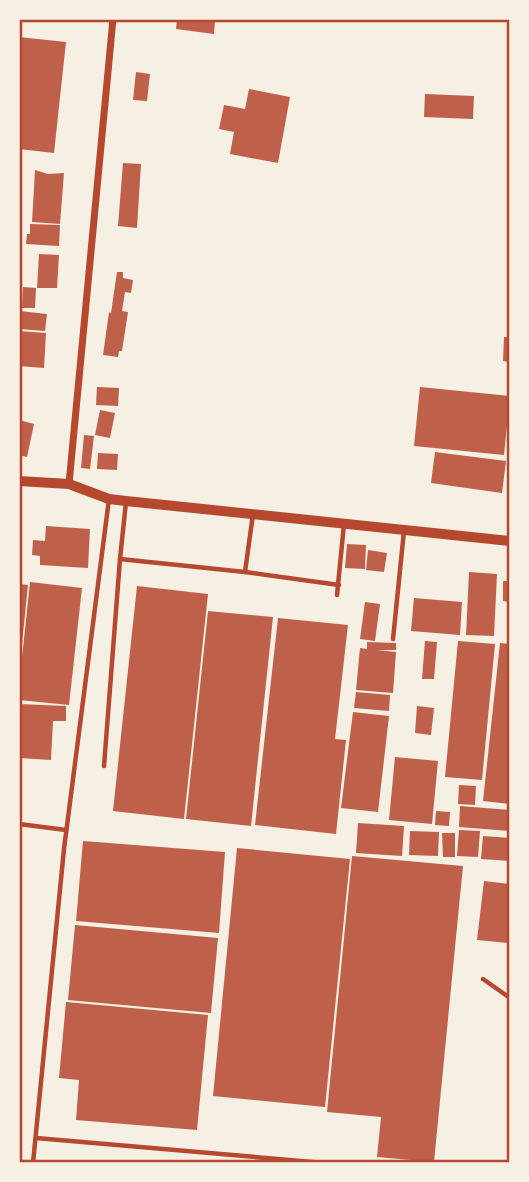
<svg xmlns="http://www.w3.org/2000/svg" width="529" height="1182" viewBox="0 0 529 1182" font-family="Signika,sans-serif">
<style>
.building{fill:#bf614a}
.lines{fill:none;stroke-linecap:round;stroke-linejoin:round}
.service{stroke:#b5482f;stroke-width:4.5}
.minor{stroke:#b5482f;stroke-width:7}
.tertiary{stroke:#b5482f;stroke-width:10}
.neatline{fill:none;stroke:#b5482f;stroke-width:2.5}
</style>
<rect width="100%" height="100%" fill="#f6efe4"/>
<g class="building">
<polygon points="177,19 215,19 214,34 176,29"/>
<polygon points="19,37 66,42 54,153 19,149"/>
<polygon points="136,72 150,74 147,101 133,100"/>
<polygon points="249,89 290,97 278,163 230,154 234,132 219,129 224,105 245,109"/>
<polygon points="425,94 474,96 473,119 424,117"/>
<polygon points="123,163 141,164 137,228 118,226"/>
<polygon points="35,170 48,174 64,173 60,224 32,222"/>
<polygon points="30,224 60,225 59,246 26,244 27,234 30,234"/>
<polygon points="39,254 59,255 57,288 37,288"/>
<polygon points="117,272 123,272 123,278 133,280 131,293 125,292 122,311 128,312 122,351 119,351 118,357 103,355 109,312 111,313"/>
<polygon points="23,287 36,288 35,308 22,308"/>
<polygon points="20,311 47,314 45,331 19,329"/>
<polygon points="19,331 46,333 44,368 19,366"/>
<polygon points="504,337 510,337 510,362 503,361"/>
<polygon points="97,387 119,388 118,406 96,405"/>
<polygon points="420,387 510,396 504,455 414,446"/>
<polygon points="100,410 115,413 110,438 95,435"/>
<polygon points="19,420 34,424 27,457 19,455"/>
<polygon points="84,435 94,436 90,469 81,468"/>
<polygon points="435,452 506,461 502,493 431,483"/>
<polygon points="98,453 118,454 117,470 97,469"/>
<polygon points="46,526 90,529 88,568 40,565 40,556 32,555 33,540 45,541"/>
<polygon points="347,544 366,545 365,569 345,568"/>
<polygon points="368,550 387,553 384,572 366,570"/>
<polygon points="469,572 497,574 494,636 466,635"/>
<polygon points="503,581 510,581 510,602 503,601"/>
<polygon points="30,582 82,588 69,705 19,700 19,686"/>
<polygon points="19,584 28,585 21,654 19,654"/>
<polygon points="137,586 208,594 184,819 113,811"/>
<polygon points="414,598 462,602 460,635 411,631"/>
<polygon points="365,602 380,604 375,641 360,639"/>
<polygon points="208,611 273,617 251,826 186,819"/>
<polygon points="278,618 348,625 335,739 346,740 336,834 255,825"/>
<polygon points="425,641 437,642 434,679 422,679"/>
<polygon points="458,641 495,644 482,780 445,777"/>
<polygon points="367,642 396,643 396,650 377,650 396,652 393,693 356,690 360,648 367,649"/>
<polygon points="500,643 510,644 510,804 483,801"/>
<polygon points="356,692 390,695 389,711 354,708"/>
<polygon points="19,704 66,706 66,721 53,721 51,760 19,758"/>
<polygon points="417,706 434,708 431,735 415,733"/>
<polygon points="353,712 389,716 378,812 341,808"/>
<polygon points="395,757 438,761 432,824 389,820"/>
<polygon points="459,785 476,786 475,805 458,804"/>
<polygon points="460,806 510,810 510,831 459,827"/>
<polygon points="436,811 450,812 449,826 435,825"/>
<polygon points="358,823 404,826 402,856 356,853"/>
<polygon points="459,830 480,831 478,857 457,856"/>
<polygon points="410,831 439,832 438,856 409,855"/>
<polygon points="442,833 455,833 455,857 443,857"/>
<polygon points="483,836 510,838 510,861 481,859"/>
<polygon points="83,841 225,852 219,933 76,921"/>
<polygon points="237,848 350,859 325,1107 213,1096"/>
<polygon points="352,856 463,866 434,1162 377,1157 381,1117 327,1112"/>
<polygon points="484,881 510,884 510,924 508,943 477,940"/>
<polygon points="75,925 218,938 211,1013 68,1000"/>
<polygon points="66,1002 208,1015 197,1130 76,1120 79,1080 59,1078"/>
</g>
<g class="lines">
<g class="service">
<polyline points="120,559 245,572 339,585"/>
<polyline points="245,572 253,514"/>
<polyline points="337,595 344,524"/>
<polyline points="393,639 404,531"/>
<polyline points="104,766 120,559 126,502"/>
<polyline points="19,824 66,830"/>
<polyline points="483,979 510,998"/>
<polyline points="36,1138 324,1163"/>
<polyline points="33,1163 64,849 109,499"/>
</g>
<polyline class="minor" points="69,484 113,19"/>
<polyline class="tertiary" points="19,481 69,484 109,499 126,501 510,541"/>
</g>
<rect width="529" height="1182" fill="none" stroke="#f6efe4" stroke-width="42"/>
<rect x="21" y="21" width="487" height="1140" class="neatline"/>
</svg>
